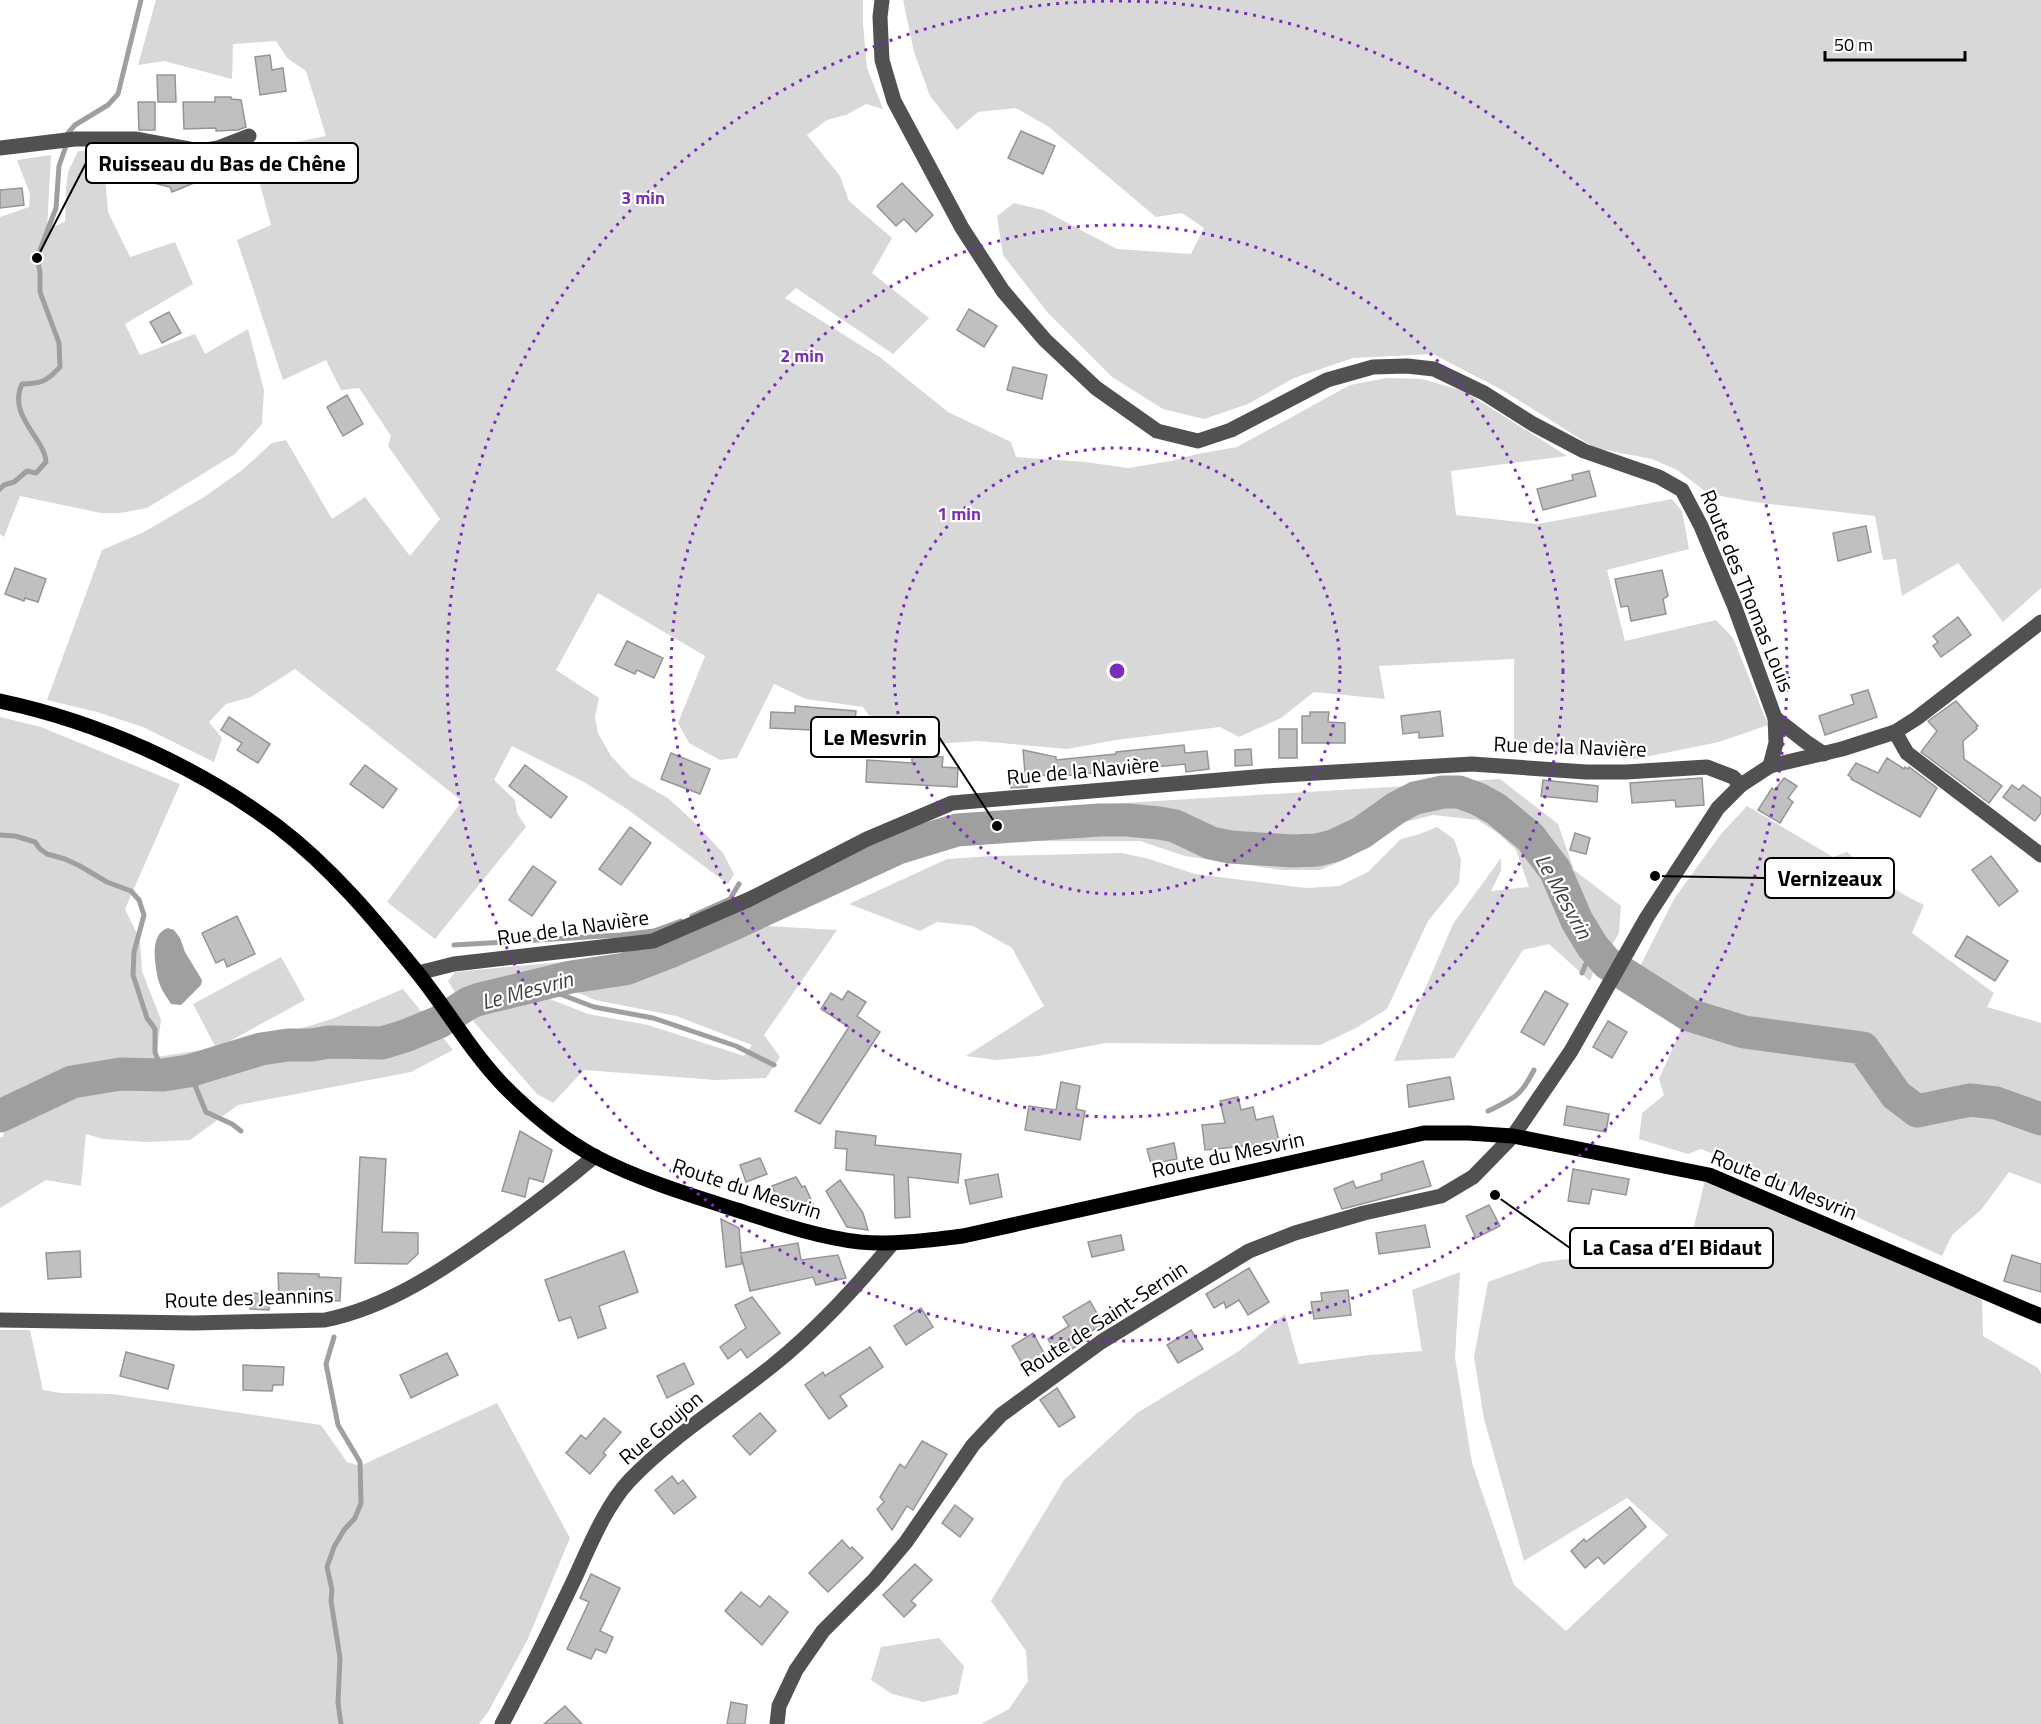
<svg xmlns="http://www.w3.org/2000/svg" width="2041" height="1724" viewBox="0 0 2041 1724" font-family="'Titillium Web',sans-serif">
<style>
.green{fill:#d8d8d8}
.water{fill:#9f9f9f}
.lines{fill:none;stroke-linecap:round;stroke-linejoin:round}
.stream{stroke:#9f9f9f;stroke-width:5}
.river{stroke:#9f9f9f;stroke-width:33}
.building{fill:#c0c0c0;stroke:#959595;stroke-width:1.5}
.minor{stroke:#515151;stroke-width:15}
.major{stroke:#000;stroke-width:15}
.ring{fill:none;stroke:#7b2cbf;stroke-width:3;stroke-dasharray:3 6}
.labels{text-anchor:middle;stroke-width:4.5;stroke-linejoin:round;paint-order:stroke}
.street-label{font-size:21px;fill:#000;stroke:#fff}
.water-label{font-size:22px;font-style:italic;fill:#404040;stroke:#fff}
.centre{fill:#7b2cbf;stroke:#fff;stroke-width:3}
.ring-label{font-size:18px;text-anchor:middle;font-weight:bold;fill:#7b2cbf;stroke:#fff;stroke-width:4.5;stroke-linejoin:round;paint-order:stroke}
.leader{fill:none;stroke:#000;stroke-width:2}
.callout-dot{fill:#000;stroke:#fff;stroke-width:2}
.callout{fill:#fff;stroke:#000;stroke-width:2}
.callout-label{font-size:22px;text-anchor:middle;font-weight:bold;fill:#000}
</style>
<rect width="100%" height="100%" fill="#fff"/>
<g class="green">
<polygon points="156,0 863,0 863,24 867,68 883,109 866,104 846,115 827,120 807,135 840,176 849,201 892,238 872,273 929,318 893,354 796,288 785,298 881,358 948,412 1011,442 1016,457 1085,462 1128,468 1171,461 1197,454 1237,447 1350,385 1387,378 1422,379 1464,391 1567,456 1451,471 1456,515 1538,524 1672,499 1682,511 1689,549 1607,570 1625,641 1716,620 1733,638 1768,725 1719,742 1635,759 1514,751 1514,659 1379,666 1385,699 1314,692 1281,718 1239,737 1220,727 1116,740 1067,749 978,741 906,746 881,733 863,707 806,699 774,684 737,758 720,760 689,743 678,723 705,656 598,593 556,670 599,698 595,717 598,733 611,756 631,777 668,798 693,821 723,853 734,874 728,884 627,809 584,782 512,746 494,780 515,800 517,813 526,827 435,939 387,902 462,801 295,669 251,697 226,704 209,722 222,738 214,762 143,727 97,712 47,700 102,550 144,532 204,497 241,471 272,443 286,440 332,519 365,497 410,556 440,519 388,446 391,436 359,388 341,390 326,360 283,380 237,240 271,225 251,151 326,136 306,71 287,58 276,41 233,44 232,79 164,61 138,65"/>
<polygon points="903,0 2041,0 2041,588 2003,622 1958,563 1902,596 1896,559 1883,560 1875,516 1761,503 1709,494 1677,470 1652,459 1595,448 1504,391 1433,354 1353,358 1294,378 1248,404 1204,419 1163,409 1112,377 1048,313 1003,255 997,216 1014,203 1043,210 1117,249 1191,254 1204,228 1182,213 1156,217 1049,127 1016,108 978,112 957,130 930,96 914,52"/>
<polygon points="103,150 108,212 130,257 175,242 193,284 125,324 140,355 195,334 205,354 248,329 264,390 262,424 235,454 147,508 120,513 101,513 20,496 4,537 0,534 0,217 29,207 30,194 17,160 51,155 47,229 65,222 66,189 68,172 78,151"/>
<polygon points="0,717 41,727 180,784 125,909 140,940 142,971 161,1020 156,1057 216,1048 193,1004 281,957 305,1000 219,1047 269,1038 332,1019 403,989 453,1050 411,1072 238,1105 190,1140 146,1142 103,1139 86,1134 81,1186 46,1180 0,1208 0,1137 3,1137 10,1095 0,1099"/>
<polygon points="1500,779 1558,824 1574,870 1621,906 1619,933 1609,950 1573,893 1574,870 1512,808 1470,781"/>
<polygon points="1407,786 1394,799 1349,828 1318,842 1257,842 1221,839 1202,830 1164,818 1080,814 1091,805"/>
<polygon points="1461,801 1483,810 1527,847 1547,876 1563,914 1596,965 1590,981 1549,944 1523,950 1454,1058 1394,1061 1453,924 1501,858 1501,871 1491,891 1529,887 1516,850 1499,834 1478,820 1433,815 1398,824 1351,857 1320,870 1282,870 1185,856 1140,841 967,841 976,835 1092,829 1171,832 1200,847 1226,852 1301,855 1329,852 1369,834 1405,810"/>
<path d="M1747,806L1833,857L1847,852C1872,873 1895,892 1924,905L1912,933L1994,993L1987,1007L2041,1023V1184L2009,1172L1981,1210L1952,1235L1942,1256L1748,1167L1701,1149L1688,1154L1639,1139L1642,1113L1664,1095L1659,1079L1683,1025L1626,994L1674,899L1721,834Z"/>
<polygon points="1437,827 1454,839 1461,860 1459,883 1428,921 1387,1009 1356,1028 1320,1045 1105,1043 1038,1056 996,1060 966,1056 1044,1006 1012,948 973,926 937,922 920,931 849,904 947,859 991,856 1122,853 1149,859 1195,874 1306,888 1339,886 1368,872 1401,839 1420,834"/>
<polygon points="767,926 837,930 764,1035 780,1057 766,1078 716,1080 584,1070 553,1103 537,1094 473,1021 480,1007 537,994 588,1014 648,1025 744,1056 752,1045 676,1016 595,1000 561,985 617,986 684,961 739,932"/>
<polygon points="637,955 473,991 458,997 448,981 455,972"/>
<polygon points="1705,1180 1933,1274 1982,1300 1983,1336 2038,1368 2041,1374 2041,1724 981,1724 1009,1709 1028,1681 1026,1651 991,1601 1064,1480 1137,1413 1239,1351 1285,1314 1299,1364 1369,1355 1422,1351 1412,1290 1460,1272 1455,1357 1472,1463 1514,1585 1566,1631 1668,1535 1627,1498 1524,1561 1484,1419 1474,1357 1488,1282 1543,1262 1631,1252 1690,1243"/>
<polygon points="0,1330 30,1330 43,1390 61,1393 112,1394 321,1425 347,1462 360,1466 497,1403 570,1538 527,1641 488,1712 479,1724 0,1724"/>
<polygon points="939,1638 964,1666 958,1694 923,1702 892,1694 871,1680 881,1647"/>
</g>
<path class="water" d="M168,928L174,930L180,938L185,952L202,980L201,985L181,1005L171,1004C166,996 160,988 158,979C155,963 149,934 168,928Z"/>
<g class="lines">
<g class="stream">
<path d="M0,489L4,485L14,482L27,471L36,473L46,462C45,438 7,416 22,384C41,384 47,381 60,367L59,343L40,292V272L37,258L56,208L59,166L67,143L68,133L75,125L108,105L118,94L141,0"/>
<polyline points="0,835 15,836 35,842 40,849 47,854 65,859 80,866 107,882 131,891 139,900 144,915 134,952 133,975 147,1018 155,1029 155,1052 163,1075"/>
<polyline points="692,916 730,899 739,884"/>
<polyline points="454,945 621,935 654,931 681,921"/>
<polyline points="1582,973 1593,947"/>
<polyline points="536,985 594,1007 653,1018 736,1046 774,1065"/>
<polyline points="189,1071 206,1112 232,1124 241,1131"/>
<path d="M1488,1111C1515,1098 1520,1097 1534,1070"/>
<polyline points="334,1337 326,1364 338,1425 360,1462 361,1503 355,1518 344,1530 334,1547 327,1567 332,1590 331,1601 340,1658 338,1703 341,1724"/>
</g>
<polyline class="river" points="0,1116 72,1082 121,1074 163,1075 189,1071 261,1049 288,1045 312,1045 329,1042 382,1043 405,1036 439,1022 469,1003 480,999 571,977 625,969 669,952 731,925 898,848 957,830 1099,820 1127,820 1159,823 1175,826 1211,843 1230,847 1293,851 1317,850 1333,846 1361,833 1396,808 1415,798 1443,792 1459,792 1478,799 1496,809 1530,837 1555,870 1577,921 1593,947 1607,963 1689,1015 1744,1032 1863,1048 1896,1095 1917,1111 1970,1100 1996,1103 2041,1119"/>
</g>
<g class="building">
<polygon points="270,55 272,70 283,68 286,91 260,95 255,57"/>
<polygon points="157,75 175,75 176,102 158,102"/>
<polygon points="215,97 231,97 231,99 241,100 246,127 238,130 216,131 216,128 184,129 183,102 215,102"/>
<polygon points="138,102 155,102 155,130 139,130"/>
<polygon points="1021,131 1055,146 1043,174 1008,158"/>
<polygon points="148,152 167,157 164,175 199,161 206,178 172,192 170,187 141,180"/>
<polygon points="902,183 933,215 916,232 904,219 896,226 877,206"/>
<polygon points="22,188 24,205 0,208 0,190"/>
<polygon points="969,309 997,326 984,347 957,330"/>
<polygon points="169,312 181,333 162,343 150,322"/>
<polygon points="1013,367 1047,375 1042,399 1007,390"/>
<polygon points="347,395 363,424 343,436 327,407"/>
<polygon points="1589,471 1596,496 1543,510 1537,489 1573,480 1572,475"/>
<polygon points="1866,526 1871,552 1838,561 1833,533"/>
<polygon points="15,568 46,579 38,602 25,598 24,601 5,594"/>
<polygon points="1662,570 1668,596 1663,599 1666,614 1631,621 1628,606 1621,607 1615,579"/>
<polygon points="1958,617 1971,635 1941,657 1933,646 1938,642 1933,636"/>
<polygon points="627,641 663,658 654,678 637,670 635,674 615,665"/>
<polygon points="1868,690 1877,717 1825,735 1819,716 1854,704 1851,695"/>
<polygon points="1956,701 1978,726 1976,727 1977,729 1963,741 1964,759 2002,786 1989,803 1921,752 1937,731 1928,721"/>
<polygon points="795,706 856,711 854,732 770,728 771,712 795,713"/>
<polygon points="1440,711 1443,736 1419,738 1419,732 1403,734 1401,716"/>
<polygon points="1310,712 1329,712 1328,722 1345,723 1345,743 1302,743 1302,716 1310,716"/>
<polygon points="229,717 270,744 258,763 237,750 242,743 221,730"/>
<rect x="1279" y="729" width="18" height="29"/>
<polygon points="1184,745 1185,753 1207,751 1209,769 1186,772 1185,764 1052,777 1025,772 1023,750 1056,757 1056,760 1116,754 1116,752"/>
<polygon points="1251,749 1252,765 1235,766 1235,750"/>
<polygon points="671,753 710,769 700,794 661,779"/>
<polygon points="912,756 943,757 942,767 958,768 957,787 866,782 867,760 912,763"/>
<polygon points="1887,758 1904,769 1905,767 1908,769 1909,767 1937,788 1920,817 1851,779 1852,778 1848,775 1856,763 1878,773"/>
<polygon points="365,765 397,789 383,808 350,784"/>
<polygon points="525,765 567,797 551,818 509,786"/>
<polygon points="1025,772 1027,787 1011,788 1009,774"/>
<polygon points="1702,778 1704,805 1676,807 1675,800 1632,803 1630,783"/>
<polygon points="1784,778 1797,786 1788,798 1793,802 1780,823 1758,810 1772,788 1775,790"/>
<polygon points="1543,780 1598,786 1597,802 1541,796"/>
<polygon points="2012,785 2019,790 2023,785 2041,798 2041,813 2035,821 2003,797"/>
<polygon points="630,827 651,843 621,885 599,869"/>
<polygon points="1575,833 1590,838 1586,854 1570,850"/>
<polygon points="1991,856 2018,891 1999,906 1972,870"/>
<polygon points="533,866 556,882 532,916 509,900"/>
<polygon points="237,916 255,954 227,967 224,959 216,963 202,933"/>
<polygon points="1967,936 2008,961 1995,981 1955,956"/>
<polygon points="848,991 866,1002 857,1016 880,1032 820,1124 795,1111 849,1027 821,1009 831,993 842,1000"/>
<polygon points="1545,991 1568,1004 1544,1045 1521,1032"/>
<polygon points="1608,1021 1627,1032 1612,1058 1593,1047"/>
<polygon points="1450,1077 1454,1099 1409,1107 1407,1085"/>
<polygon points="1061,1082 1080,1086 1076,1109 1085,1111 1080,1140 1025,1130 1029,1106 1056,1110"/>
<polygon points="1238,1097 1241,1110 1253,1107 1256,1120 1273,1116 1279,1141 1247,1148 1246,1146 1205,1150 1202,1125 1225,1123 1220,1101"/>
<polygon points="1567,1106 1609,1114 1606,1132 1564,1125"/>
<polygon points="520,1131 552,1150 543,1182 529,1178 525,1197 502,1191"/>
<polygon points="836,1131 876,1136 875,1145 961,1154 958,1183 908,1177 910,1217 895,1218 894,1175 846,1170 847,1149 835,1148"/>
<polygon points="1174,1143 1177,1159 1151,1164 1147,1149"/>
<polygon points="360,1157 386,1159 382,1232 418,1233 418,1254 407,1264 355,1263"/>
<polygon points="760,1158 767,1174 746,1182 740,1165"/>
<polygon points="1423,1161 1431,1186 1342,1209 1334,1189 1353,1181 1356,1188 1382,1180 1381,1174"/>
<polygon points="1573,1169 1629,1179 1626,1195 1592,1189 1589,1204 1568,1201"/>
<polygon points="998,1174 1002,1197 970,1204 965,1180"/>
<polygon points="796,1177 802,1187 805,1186 813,1204 793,1212 782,1209 772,1186"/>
<polygon points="840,1180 863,1213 868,1230 847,1227 826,1191"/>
<polygon points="1489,1205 1500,1226 1476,1238 1466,1216"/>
<polygon points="721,1219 739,1228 741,1253 798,1243 801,1260 838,1255 846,1278 816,1285 813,1277 750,1291 741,1255 742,1264 726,1267"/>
<polygon points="1425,1225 1430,1247 1379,1254 1376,1233"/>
<polygon points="1121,1235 1124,1250 1092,1257 1088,1242"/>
<polygon points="80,1251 81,1277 48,1279 46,1253"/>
<polygon points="624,1251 638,1292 599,1306 606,1328 578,1338 571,1317 559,1321 545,1280"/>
<polygon points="2012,1255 2041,1264 2041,1292 2004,1281"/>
<polygon points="1249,1268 1269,1302 1248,1315 1239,1300 1226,1308 1224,1302 1214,1308 1206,1294"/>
<polygon points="278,1273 319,1274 319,1277 341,1278 340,1301 279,1298"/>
<polygon points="1348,1290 1351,1315 1314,1319 1311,1302 1322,1301 1321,1293"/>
<polygon points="250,1293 270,1294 269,1310 250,1309"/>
<polygon points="752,1297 780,1333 747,1358 741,1349 728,1359 720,1347 746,1328 735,1305"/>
<polygon points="1090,1301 1103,1324 1074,1342 1077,1346 1058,1357 1048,1339 1069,1326 1063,1317"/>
<polygon points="921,1308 933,1327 906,1345 894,1326"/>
<polygon points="1191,1330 1203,1349 1178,1363 1167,1345"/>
<polygon points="1033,1333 1045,1355 1024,1367 1012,1346"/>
<polygon points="870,1347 883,1367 840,1396 847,1406 829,1419 805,1385 823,1372 825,1376"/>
<polygon points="126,1352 174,1365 168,1389 120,1376"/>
<polygon points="447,1353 458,1375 411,1398 400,1375"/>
<polygon points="684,1363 694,1384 667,1398 657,1376"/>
<polygon points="243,1365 284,1367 283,1385 273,1385 272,1391 243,1390"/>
<polygon points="1057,1388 1075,1417 1059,1427 1040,1400"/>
<polygon points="760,1413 776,1431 750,1455 733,1436"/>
<polygon points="604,1418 621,1432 603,1453 606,1455 590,1474 566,1453 581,1435 586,1439"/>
<polygon points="922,1441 947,1454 913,1510 907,1506 892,1530 877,1509 884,1502 880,1497 900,1464 905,1468"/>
<polygon points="672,1476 678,1484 683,1480 696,1497 674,1514 655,1490"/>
<polygon points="955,1505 973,1519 960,1537 942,1523"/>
<polygon points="1630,1507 1646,1527 1604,1564 1598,1557 1585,1568 1571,1551 1584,1539 1586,1542"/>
<polygon points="842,1540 850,1549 852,1547 863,1558 828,1592 809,1573"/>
<polygon points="915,1564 932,1580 911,1601 916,1605 904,1617 883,1595"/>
<polygon points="591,1574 620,1588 600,1631 613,1637 606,1653 596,1649 591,1659 567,1649 589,1602 580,1598"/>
<polygon points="741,1592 760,1607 769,1596 788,1612 762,1645 725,1611"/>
<polygon points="731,1702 747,1705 745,1724 727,1724"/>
<polygon points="565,1706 582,1724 544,1724"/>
</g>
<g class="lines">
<g class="minor">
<polyline points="882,0 880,17 882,60 894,101 962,228 1003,291 1045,340 1096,388 1157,431 1198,441 1231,430 1327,380 1373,367 1407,366 1434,369 1484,393 1533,424 1584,451 1659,477 1682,490 1701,526 1734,605 1775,718 1776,743 1770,766"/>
<polyline points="0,148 75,139 135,139 200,151 218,148 249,136"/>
<polyline points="1775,718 1806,742 1824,754"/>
<polyline points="1895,732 1907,753 2041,855"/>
<polyline points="418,973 454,964 653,941 750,899 867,839 952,803 1266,776 1472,764 1586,772 1626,772 1707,767 1733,777 1741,785"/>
<path d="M0,1320L194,1323L325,1320C389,1307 444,1269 496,1232C530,1208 563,1183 595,1156"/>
<path d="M502,1724C527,1677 550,1630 573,1582C588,1550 605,1506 630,1480C672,1436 725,1404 772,1366C817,1330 855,1288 892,1244"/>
<polyline points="777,1724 779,1706 796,1670 823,1631 874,1580 906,1542 973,1445 1001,1415 1101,1342 1249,1251 1295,1233 1364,1213 1441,1196 1473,1177 1513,1136 1571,1051 1647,917 1718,808 1741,785 1770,766 1842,749 1895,732 1917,718 2041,622"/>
</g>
<path class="major" d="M0,701C99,722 197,766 277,826C331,867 375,920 417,972C447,1009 471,1052 505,1087C531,1113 564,1140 596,1157C640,1180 690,1195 737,1210C777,1223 818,1237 860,1242C895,1245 929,1240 963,1236L1424,1133H1468L1513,1136L1709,1175L2041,1316"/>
</g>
<g class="ring">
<circle cx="1117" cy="671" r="223"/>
<circle cx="1117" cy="671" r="446"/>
<circle cx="1117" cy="671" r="670"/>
</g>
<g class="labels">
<g class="street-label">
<text transform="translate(1747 591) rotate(68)" y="7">Route des Thomas Louis</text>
<text transform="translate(1570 747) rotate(2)" y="7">Rue de la Navière</text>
<text transform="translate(1083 771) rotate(-5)" y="7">Rue de la Navière</text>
<text transform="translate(573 928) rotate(-8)" y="7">Rue de la Navière</text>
<text transform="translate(1228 1155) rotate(-12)" y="7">Route du Mesvrin</text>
<text transform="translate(1784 1185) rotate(22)" y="7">Route du Mesvrin</text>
<text transform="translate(747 1189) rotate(18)" y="7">Route du Mesvrin</text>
<text transform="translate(249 1298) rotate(-2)" y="7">Route des Jeannins</text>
<text transform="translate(1104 1319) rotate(-33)" y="7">Route de Saint-Sernin</text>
<text transform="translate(661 1428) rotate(-40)" y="7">Rue Goujon</text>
</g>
<g class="water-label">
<text transform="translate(1564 896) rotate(61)" y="8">Le Mesvrin</text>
<text transform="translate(527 990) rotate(-15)" y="8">Le Mesvrin</text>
</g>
</g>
<circle cx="1117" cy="671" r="9" class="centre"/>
<g class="ring-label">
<text x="643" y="204">3 min</text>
<text x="802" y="362">2 min</text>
<text x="959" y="520">1 min</text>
</g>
<path class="leader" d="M37 258L86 163M997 826L939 737M1655 876L1765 878M1495 1195L1570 1248"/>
<g class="callout-dot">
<circle cx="37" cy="258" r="6"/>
<circle cx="997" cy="826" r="6"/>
<circle cx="1655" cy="876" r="6"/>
<circle cx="1495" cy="1195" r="6"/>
</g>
<g class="callout">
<rect x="86" y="143" width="272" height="40" rx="6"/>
<rect x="811" y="717" width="128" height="40" rx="6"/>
<rect x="1765" y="858" width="129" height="40" rx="6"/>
<rect x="1570" y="1228" width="203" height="40" rx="6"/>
</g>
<g class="callout-label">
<text x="222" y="171">Ruisseau du Bas de Chêne</text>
<text x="875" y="745">Le Mesvrin</text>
<text x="1830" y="886">Vernizeaux</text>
<text x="1672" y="1255">La Casa d’El Bidaut</text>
</g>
<path d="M1825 51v9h140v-9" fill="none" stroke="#000000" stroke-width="3"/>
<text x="1834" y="51" font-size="18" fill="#000000" stroke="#ffffff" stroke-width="4.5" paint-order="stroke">50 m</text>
</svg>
